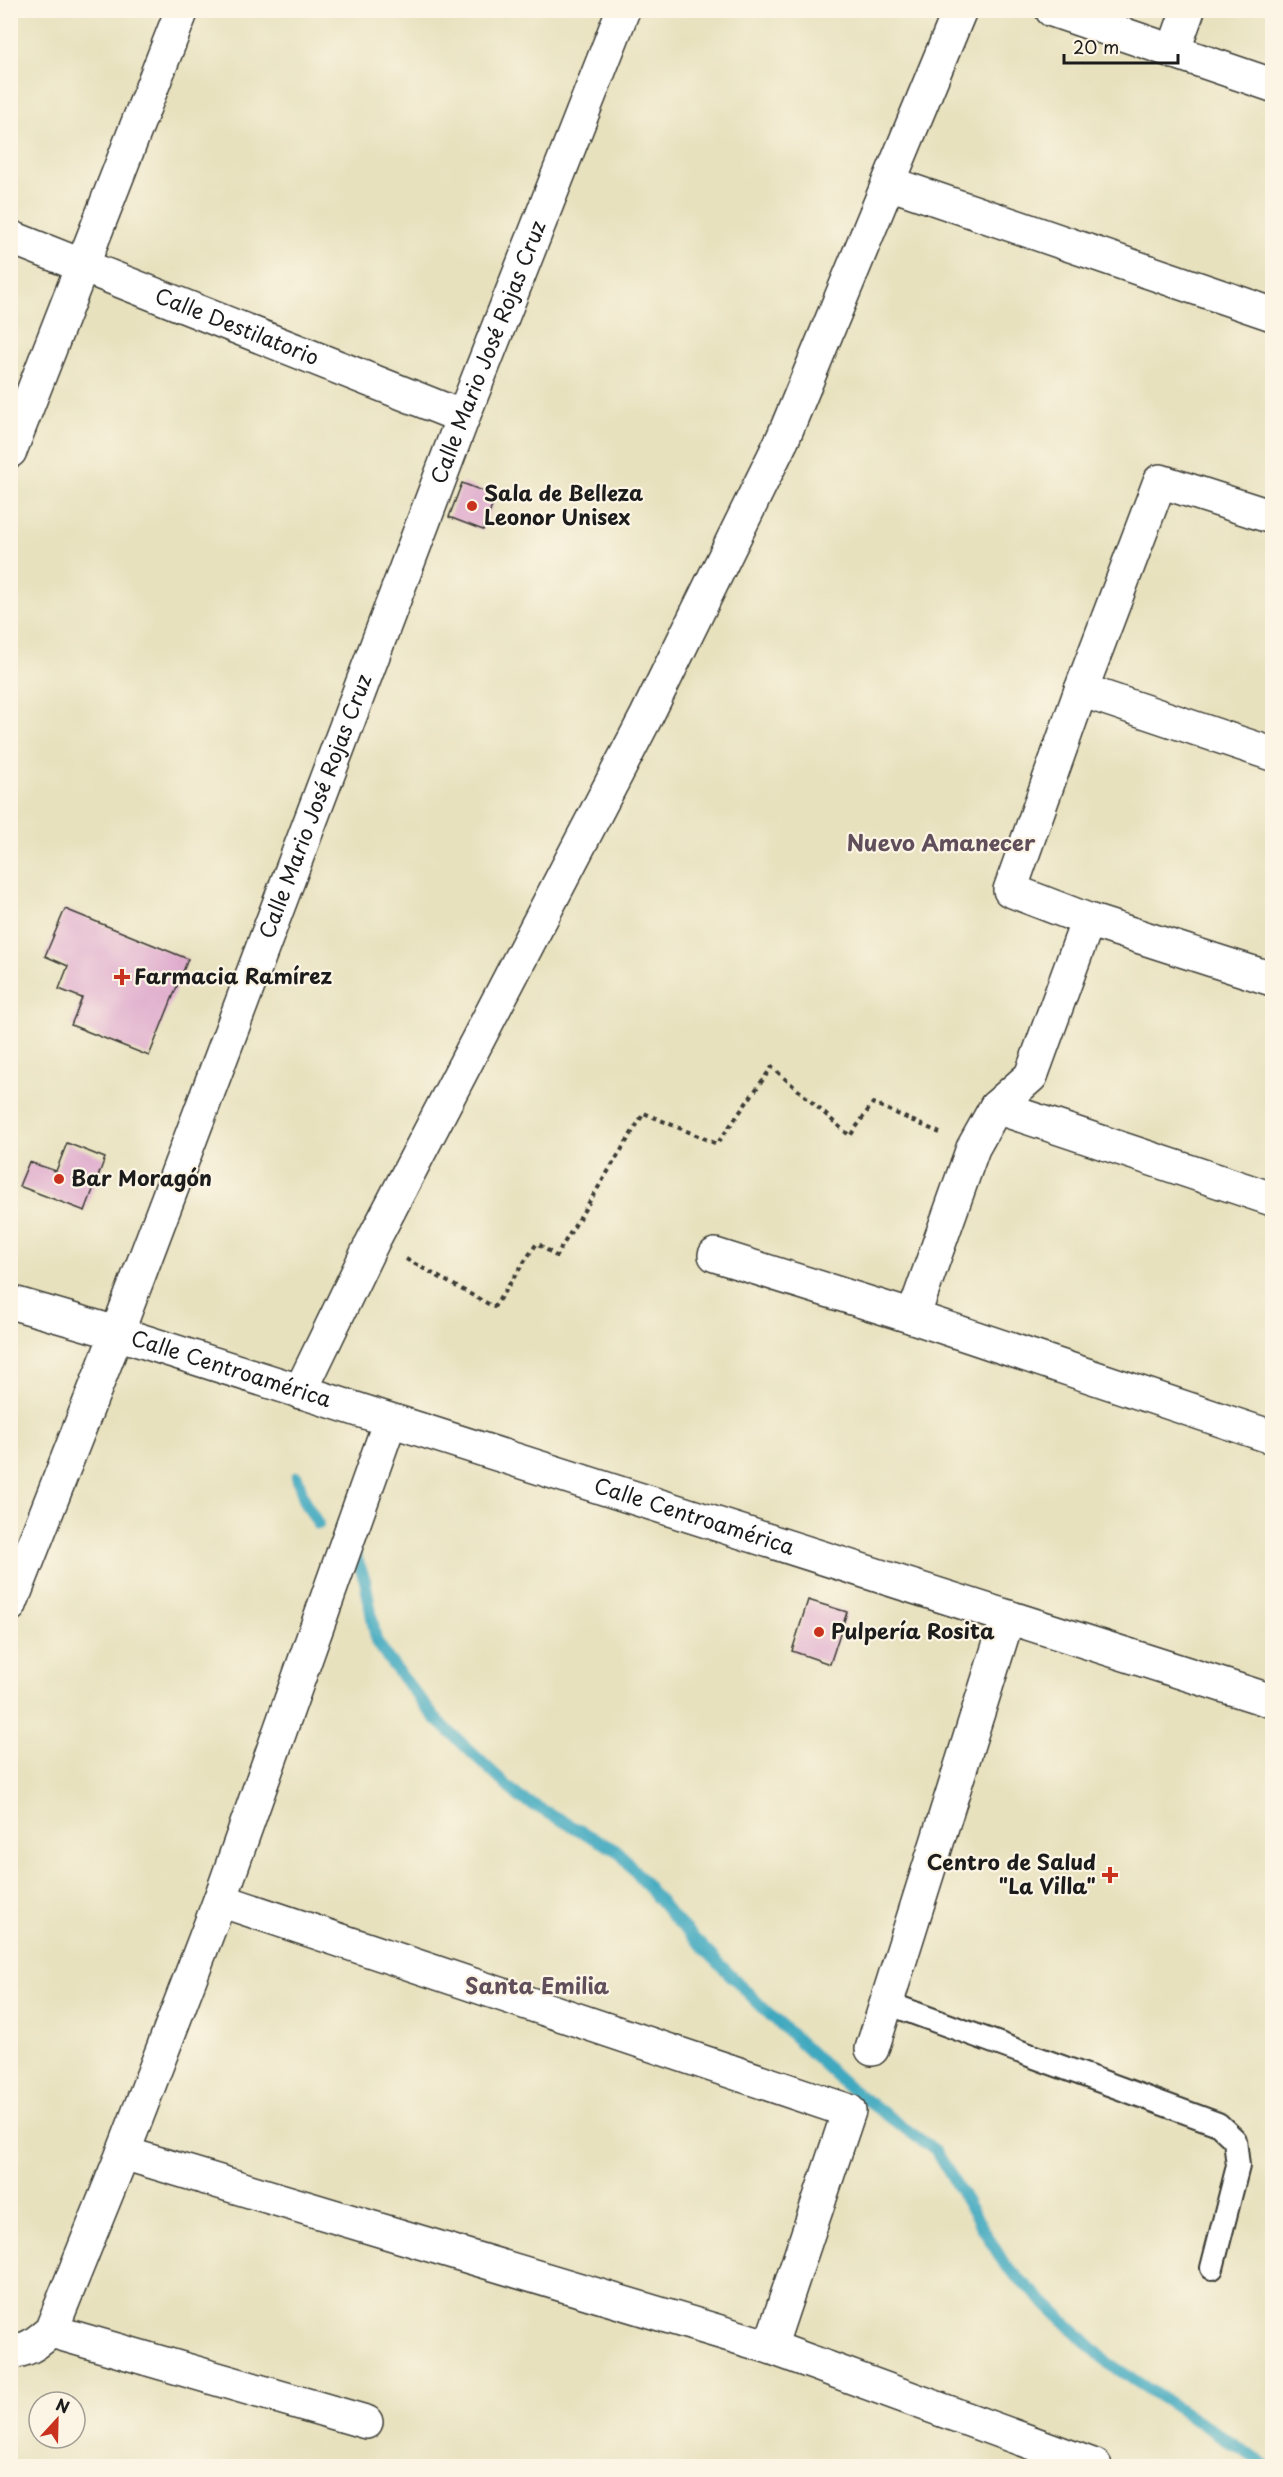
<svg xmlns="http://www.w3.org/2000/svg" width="1283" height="2477" viewBox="0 0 1283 2477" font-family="'Playpen Sans',sans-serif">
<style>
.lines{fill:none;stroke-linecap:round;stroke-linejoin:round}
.stream{stroke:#3fa9bf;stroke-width:12}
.building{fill:#dfaccd}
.lane-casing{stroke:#3a3a34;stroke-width:26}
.street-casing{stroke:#3a3a34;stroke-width:36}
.secondary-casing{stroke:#3a3a34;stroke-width:36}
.path{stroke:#3a3a34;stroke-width:4;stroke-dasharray:4.5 4.5;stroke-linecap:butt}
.lane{stroke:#fff;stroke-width:22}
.street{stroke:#fff;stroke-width:33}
.secondary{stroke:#fff;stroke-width:33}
.poi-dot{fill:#c8321e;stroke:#fcf5e5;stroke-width:2}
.labels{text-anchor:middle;stroke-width:4.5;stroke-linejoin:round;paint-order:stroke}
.street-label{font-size:21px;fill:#1c1c1c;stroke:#fcf5e5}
.poi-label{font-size:21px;font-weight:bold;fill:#1c1c1c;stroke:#fcf5e5;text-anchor:start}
.neighbourhood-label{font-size:22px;font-weight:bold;fill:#604e5a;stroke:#fcf5e5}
</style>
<rect width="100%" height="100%" fill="#fcf5e5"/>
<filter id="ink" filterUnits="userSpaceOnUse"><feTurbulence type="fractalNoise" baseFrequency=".0167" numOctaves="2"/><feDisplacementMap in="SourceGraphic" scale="12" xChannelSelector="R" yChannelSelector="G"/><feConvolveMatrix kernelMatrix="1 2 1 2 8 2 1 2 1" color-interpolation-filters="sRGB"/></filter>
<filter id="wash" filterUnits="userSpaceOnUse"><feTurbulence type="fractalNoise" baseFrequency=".008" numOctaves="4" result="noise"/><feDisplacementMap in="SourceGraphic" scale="24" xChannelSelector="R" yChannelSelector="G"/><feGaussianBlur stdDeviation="1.35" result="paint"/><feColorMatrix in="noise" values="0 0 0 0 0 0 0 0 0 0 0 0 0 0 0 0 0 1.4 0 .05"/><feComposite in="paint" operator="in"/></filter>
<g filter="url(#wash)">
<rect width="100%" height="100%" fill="#e7e1be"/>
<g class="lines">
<g class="stream">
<polyline points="297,1477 305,1502 318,1524"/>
<polyline points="354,1551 365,1580 376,1640 389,1660 435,1718 519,1797 619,1852 672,1916 765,2010 848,2087 936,2151 1005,2265 1108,2363 1267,2466"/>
</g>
</g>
<g id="blocks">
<g class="building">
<polygon points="462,483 496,496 483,530 449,517"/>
<polygon points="65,909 188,959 149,1056 71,1025 82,998 59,989 68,966 45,956"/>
<polygon points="67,1143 105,1158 85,1211 19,1186 29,1162 56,1171"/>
<polygon points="808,1600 847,1612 830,1664 792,1651"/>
</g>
</g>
</g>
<g filter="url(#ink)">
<use href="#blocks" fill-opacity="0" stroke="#3a3a34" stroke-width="1.5"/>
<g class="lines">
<g class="lane-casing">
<polyline id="lane" points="887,2003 1218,2124 1235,2140 1238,2166 1212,2268"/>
</g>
<g class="street-casing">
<g id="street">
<polyline points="1052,10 1272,85"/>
<polyline points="1173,52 1188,10"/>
<polyline points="889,183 1272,314"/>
<path id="s1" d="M10,237L463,417"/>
<polyline points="10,451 182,10"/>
<polyline points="1081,690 1272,754"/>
<polyline points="1088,920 1272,979"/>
<polyline points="996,1107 1272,1199"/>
<polyline points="715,1255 913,1317 1272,1437"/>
<polyline points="913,1317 973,1148 996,1107 1031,1076 1088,920 1010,890 1081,690 1160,481 1272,517"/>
<polyline points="300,1392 373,1241 647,715 783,438 960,10"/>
<path id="s2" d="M10,1605L117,1333L463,417L623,10"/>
<polyline points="220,1900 849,2111 770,2347"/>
<polyline points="872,2049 1008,1617"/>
<polyline points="123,2153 770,2347 1095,2466"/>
<polyline points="51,2331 366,2422"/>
<path d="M10,2351C28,2352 38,2341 51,2331L123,2153L220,1900L390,1421"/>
</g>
</g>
<g class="secondary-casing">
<g id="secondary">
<path id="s3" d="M10,1302L117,1333L1272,1701"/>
</g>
</g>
<polyline class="path" points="406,1259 494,1307 537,1243 556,1256 644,1113 717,1144 772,1067 850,1136 873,1103 940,1133"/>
<use href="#lane" class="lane"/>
<use href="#street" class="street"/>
<use href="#secondary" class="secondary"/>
</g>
</g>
<g class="poi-dot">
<circle cx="472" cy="506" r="6"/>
<path d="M119 968h6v6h6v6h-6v6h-6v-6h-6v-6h6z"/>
<circle cx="59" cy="1179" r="6"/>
<circle cx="819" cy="1632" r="6"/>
<path d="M1107 1866h6v6h6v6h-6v6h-6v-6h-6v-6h6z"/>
</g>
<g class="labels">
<g class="street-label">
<text dy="7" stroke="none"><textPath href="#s1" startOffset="244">Calle Destilatorio</textPath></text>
<text dy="7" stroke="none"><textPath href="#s2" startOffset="1341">Calle Mario José Rojas Cruz</textPath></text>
<text dy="7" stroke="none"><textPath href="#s2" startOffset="855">Calle Mario José Rojas Cruz</textPath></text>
<text dy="7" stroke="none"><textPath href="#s3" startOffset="231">Calle Centroamérica</textPath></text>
<text dy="7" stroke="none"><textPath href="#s3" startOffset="717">Calle Centroamérica</textPath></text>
</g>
<g class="poi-label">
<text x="484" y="501">Sala de Belleza<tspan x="484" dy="24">Leonor Unisex</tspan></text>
<text x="134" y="984">Farmacia Ramírez</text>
<text x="71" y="1186">Bar Moragón</text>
<text x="831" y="1639">Pulpería Rosita</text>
<text x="1096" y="1870" text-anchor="end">Centro de Salud<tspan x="1096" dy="24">"La Villa"</tspan></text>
</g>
<g class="neighbourhood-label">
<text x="941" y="851">Nuevo Amanecer</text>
<text x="537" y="1994">Santa Emilia</text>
</g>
</g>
<rect width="1283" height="2477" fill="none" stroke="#fcf5e5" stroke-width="36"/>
<g transform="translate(57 2420) rotate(22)"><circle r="28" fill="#fcf5e5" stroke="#a29e95" stroke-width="1.5"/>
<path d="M0-4.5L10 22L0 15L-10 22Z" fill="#c8321e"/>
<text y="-9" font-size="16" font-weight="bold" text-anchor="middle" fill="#1c1c1c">N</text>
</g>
<path d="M1064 54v9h114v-9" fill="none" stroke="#1c1c1c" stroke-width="3"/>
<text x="1073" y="54" font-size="18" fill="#1c1c1c" stroke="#fcf5e5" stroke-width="4.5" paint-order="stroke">20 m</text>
</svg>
